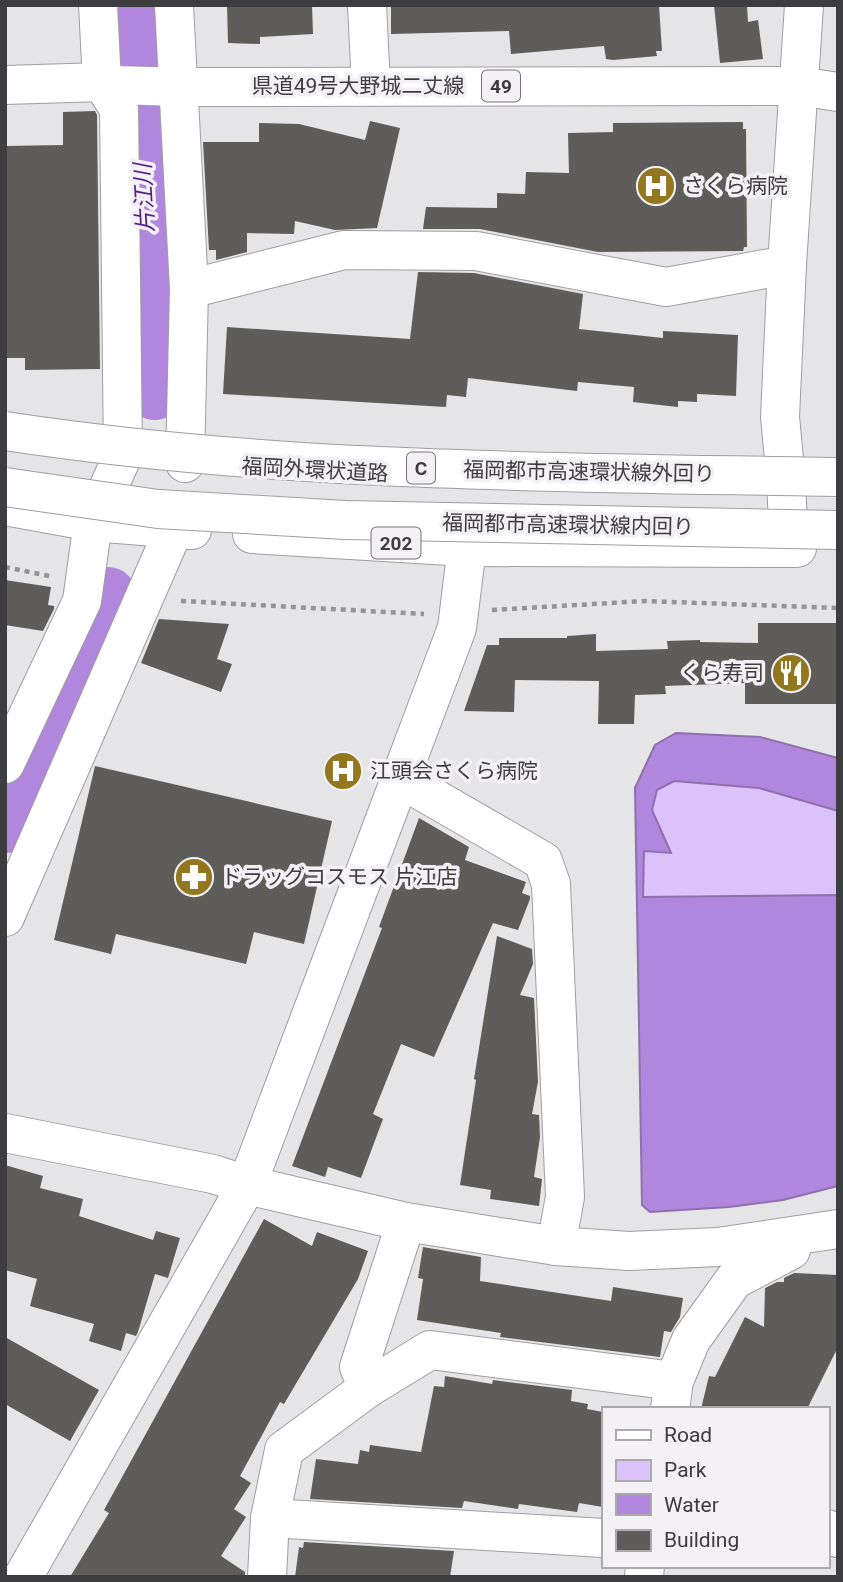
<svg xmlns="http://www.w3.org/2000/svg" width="843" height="1582" viewBox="0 0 843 1582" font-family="Roboto,'Noto Sans JP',sans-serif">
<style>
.green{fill:#dbc2fa}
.water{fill:#b087dd;stroke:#8e70ad;stroke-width:2}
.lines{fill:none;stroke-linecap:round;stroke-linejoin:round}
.river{stroke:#b087dd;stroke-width:58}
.building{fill:#5e5d5a}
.street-casing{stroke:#9f9da1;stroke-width:40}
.secondary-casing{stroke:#9f9da1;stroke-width:40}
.primary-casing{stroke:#9f9da1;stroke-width:40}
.highway-casing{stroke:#9f9da1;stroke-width:40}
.path{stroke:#949395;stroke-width:4.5;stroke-dasharray:5 5;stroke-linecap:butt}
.street{stroke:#fff;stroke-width:38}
.secondary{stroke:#fff;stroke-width:38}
.primary{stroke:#fff;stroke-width:38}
.highway{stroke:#fff;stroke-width:38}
.highway-bridge-casing{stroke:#9f9da1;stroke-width:40;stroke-linecap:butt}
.highway-bridge{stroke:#fff;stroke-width:38}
.labels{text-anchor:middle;stroke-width:7;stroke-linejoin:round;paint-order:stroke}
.shield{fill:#f3f1f5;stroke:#747275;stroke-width:2}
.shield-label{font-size:19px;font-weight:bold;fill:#3d3c3e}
.street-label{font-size:21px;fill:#3d3c3e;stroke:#f3f1f5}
.poi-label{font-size:21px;fill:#3d3c3e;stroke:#f3f1f5;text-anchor:start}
.water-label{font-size:23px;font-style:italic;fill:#571e83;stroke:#f3f1f5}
</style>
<rect width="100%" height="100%" fill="#e5e4e7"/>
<polygon class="green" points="674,781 759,788 838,811 838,895 643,898 644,851 671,852 652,810 657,790"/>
<polygon class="water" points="676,733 760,737 838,758 838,811 759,788 674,781 657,790 652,810 671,853 644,851 643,897 838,895 838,1186 783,1200 729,1207 650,1212 642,1205 635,788 655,745"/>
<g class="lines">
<g class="river">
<polyline points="133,5 155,391"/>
<polyline points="5,824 108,596"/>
</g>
</g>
<g class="building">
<polygon points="227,5 312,5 313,34 260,37 260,44 228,43"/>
<polygon points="391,5 659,5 662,51 656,51 657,56 613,60 606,59 604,46 511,54 509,31 391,34"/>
<polygon points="714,5 747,5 748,22 758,20 763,59 720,63"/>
<polygon points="95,111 97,115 100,369 25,370 25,358 5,358 5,146 63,145 63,112"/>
<polygon points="370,121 400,128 377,228 335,230 295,221 294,234 247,233 247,252 216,260 216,250 209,250 203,142 259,142 259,123 299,124 365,140"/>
<polygon points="743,122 743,129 746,129 747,247 744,247 743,251 598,252 480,229 423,229 426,207 497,208 497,193 525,194 526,172 569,173 568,133 613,132 613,123"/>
<polygon points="418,272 474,273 583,294 579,329 663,338 663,331 738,335 736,396 697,394 697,402 678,401 678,407 633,402 634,387 578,382 577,391 468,378 466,397 447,395 446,407 223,394 227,327 410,339"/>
<polygon points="5,580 51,587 48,605 54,606 54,609 43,631 5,625"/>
<polygon points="159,619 229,624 217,659 232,664 221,692 141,663"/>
<polygon points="758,623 838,623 838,704 745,704 745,683 665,686 666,694 635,695 634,724 598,724 599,681 515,680 514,712 464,711 487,645 499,645 499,638 567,638 567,636 596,634 596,651 668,649 667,641 700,640 700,642 758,643"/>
<polygon points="95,766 332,821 304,944 254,932 246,964 116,934 111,954 54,940"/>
<polygon points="419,818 469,847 465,860 526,882 522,893 530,896 530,899 518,930 493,923 434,1057 401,1044 373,1114 383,1119 361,1178 328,1167 325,1177 292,1166 382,928 379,927"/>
<polygon points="497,936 532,949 533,964 520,995 534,998 538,1082 532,1114 539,1115 540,1137 534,1177 542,1179 539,1206 490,1199 491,1190 460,1185 476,1080 474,1079"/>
<polygon points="5,1165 43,1176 40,1188 83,1199 79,1216 153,1240 156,1231 180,1238 168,1278 155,1274 138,1332 136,1336 126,1333 121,1351 89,1341 94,1324 30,1306 37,1279 5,1270"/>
<polygon points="264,1219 312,1246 317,1232 368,1251 358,1279 284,1404 280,1402 240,1476 251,1483 234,1509 246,1517 221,1556 245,1572 245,1577 70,1577 109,1513 104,1510"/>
<polygon points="423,1247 481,1257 480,1281 611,1301 613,1287 683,1298 680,1317 671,1332 664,1331 660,1357 500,1337 501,1333 417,1320 423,1279 418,1278"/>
<polygon points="794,1273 838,1275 838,1347 807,1409 701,1409 709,1376 715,1377 745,1317 764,1327 765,1288 777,1282 784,1282 784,1278"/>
<polygon points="5,1337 99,1390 70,1441 5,1404"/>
<polygon points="445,1376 492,1384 493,1380 572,1390 571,1401 588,1404 587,1409 603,1412 603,1507 579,1503 577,1512 519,1504 518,1509 464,1501 462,1508 310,1499 316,1459 358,1464 360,1450 369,1452 370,1445 421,1452 434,1386 444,1387"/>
<polygon points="304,1542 454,1551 450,1577 295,1577 299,1547 303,1548"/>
</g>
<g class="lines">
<g class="street-casing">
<g id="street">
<polyline points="174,5 189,289 185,463"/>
<polyline points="367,5 371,86"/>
<polyline points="189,289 344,250 476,251 666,287 787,265"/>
<polyline points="5,764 82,601 93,522 123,455 119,109 102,82 98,5"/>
<polyline points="401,779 543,861 551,884 565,1197 556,1246"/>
<polyline points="5,917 174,529"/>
<polyline points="5,1133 213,1174 247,1185 406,1222 556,1246 629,1251 718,1247 838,1229"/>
<polyline points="368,1388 359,1367 406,1222"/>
<polyline points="670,1409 674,1381 691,1340 734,1280 791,1250 789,1240"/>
<polyline points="270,1518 603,1538"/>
<polyline points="827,1529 838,1538"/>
<polyline points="23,1577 247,1185 457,628 467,547"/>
<polyline points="267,1577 270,1518 284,1450 368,1388 430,1350 674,1381"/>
<polyline points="644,1577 645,1566"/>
</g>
</g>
<g class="secondary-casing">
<polyline id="secondary" points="789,547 786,480 780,417 787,265 804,5"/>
</g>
<g class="primary-casing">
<polyline id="primary" points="5,85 102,82 115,85 180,87 799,86 838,92"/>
</g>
<g class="highway-casing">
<g id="highway">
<polyline points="5,506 93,522 192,530"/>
<polyline points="252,534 467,547 797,548"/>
</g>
</g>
<g class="path">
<polyline points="5,567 49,576"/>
<polyline points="181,601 424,614"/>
<polyline points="492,610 644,601 838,608"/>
</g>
<use href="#street" class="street"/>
<use href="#secondary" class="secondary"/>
<use href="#primary" class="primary"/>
<use href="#highway" class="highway"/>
<g class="highway-bridge-casing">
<g id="highway-bridge">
<path d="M5,431C281,473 560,472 838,477"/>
<polyline points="5,487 158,509 345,520 838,530"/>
</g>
</g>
<use href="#highway-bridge" class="highway-bridge"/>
</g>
<defs>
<g id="hospital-disc" transform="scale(2.0125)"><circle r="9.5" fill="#93771e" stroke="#f3f1f5"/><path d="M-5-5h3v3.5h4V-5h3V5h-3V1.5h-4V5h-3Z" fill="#fff"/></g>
<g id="restaurant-disc" transform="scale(2.0125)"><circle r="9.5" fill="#93771e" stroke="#f3f1f5"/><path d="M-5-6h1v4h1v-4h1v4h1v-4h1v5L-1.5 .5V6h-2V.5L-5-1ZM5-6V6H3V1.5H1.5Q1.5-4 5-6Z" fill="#fff"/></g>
<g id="pharmacy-disc" transform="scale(2.0125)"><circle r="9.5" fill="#93771e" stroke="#f3f1f5"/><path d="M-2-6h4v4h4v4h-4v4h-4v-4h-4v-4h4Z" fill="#fff"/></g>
</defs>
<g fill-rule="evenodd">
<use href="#hospital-disc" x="656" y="186"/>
<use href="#restaurant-disc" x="791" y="673"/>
<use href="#hospital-disc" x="343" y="771"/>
<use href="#pharmacy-disc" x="194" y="877"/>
</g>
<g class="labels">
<g class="shield">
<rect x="482" y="70.5" width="38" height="31" rx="5"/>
<rect x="407" y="452.5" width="28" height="31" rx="5"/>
<rect x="371.5" y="527.5" width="49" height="31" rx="5"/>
</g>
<g class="shield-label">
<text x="501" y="93">49</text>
<text x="421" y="475">C</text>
<text x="396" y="550">202</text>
</g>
<g class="street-label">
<text x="358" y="93">県道49号大野城二丈線</text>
<text transform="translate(315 470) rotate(3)" y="7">福岡外環状道路</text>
<text transform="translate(589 472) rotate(1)" y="7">福岡都市高速環状線外回り</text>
<text transform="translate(568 525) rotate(1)" y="7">福岡都市高速環状線内回り</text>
</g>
<g class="poi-label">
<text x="683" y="193">さくら病院</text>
<text x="764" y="680" text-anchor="end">くら寿司</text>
<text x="370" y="778">江頭会さくら病院</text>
<text x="221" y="884">ドラッグコスモス 片江店</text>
</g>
<g class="water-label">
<text transform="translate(144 198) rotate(-93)" y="8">片江川</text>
</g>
</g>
<rect width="843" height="1582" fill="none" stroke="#3d3c3e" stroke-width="14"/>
<rect x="602" y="1407" width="228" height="161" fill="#f3f1f5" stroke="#aaa9ac" stroke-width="2"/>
<rect x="616" y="1430" width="35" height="10" fill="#ffffff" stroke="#aaa9ac" stroke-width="2"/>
<text x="664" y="1442" font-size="21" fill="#3d3c3e">Road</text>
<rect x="616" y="1460" width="35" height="21" fill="#dbc2fa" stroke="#aaa9ac" stroke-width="2"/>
<text x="664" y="1477" font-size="21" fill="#3d3c3e">Park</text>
<rect x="616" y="1494" width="35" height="21" fill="#b087dd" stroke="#aaa9ac" stroke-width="2"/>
<text x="664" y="1512" font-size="21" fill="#3d3c3e">Water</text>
<rect x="616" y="1530" width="35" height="21" fill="#5e5d5a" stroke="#aaa9ac" stroke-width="2"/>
<text x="664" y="1547" font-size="21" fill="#3d3c3e">Building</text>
</svg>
